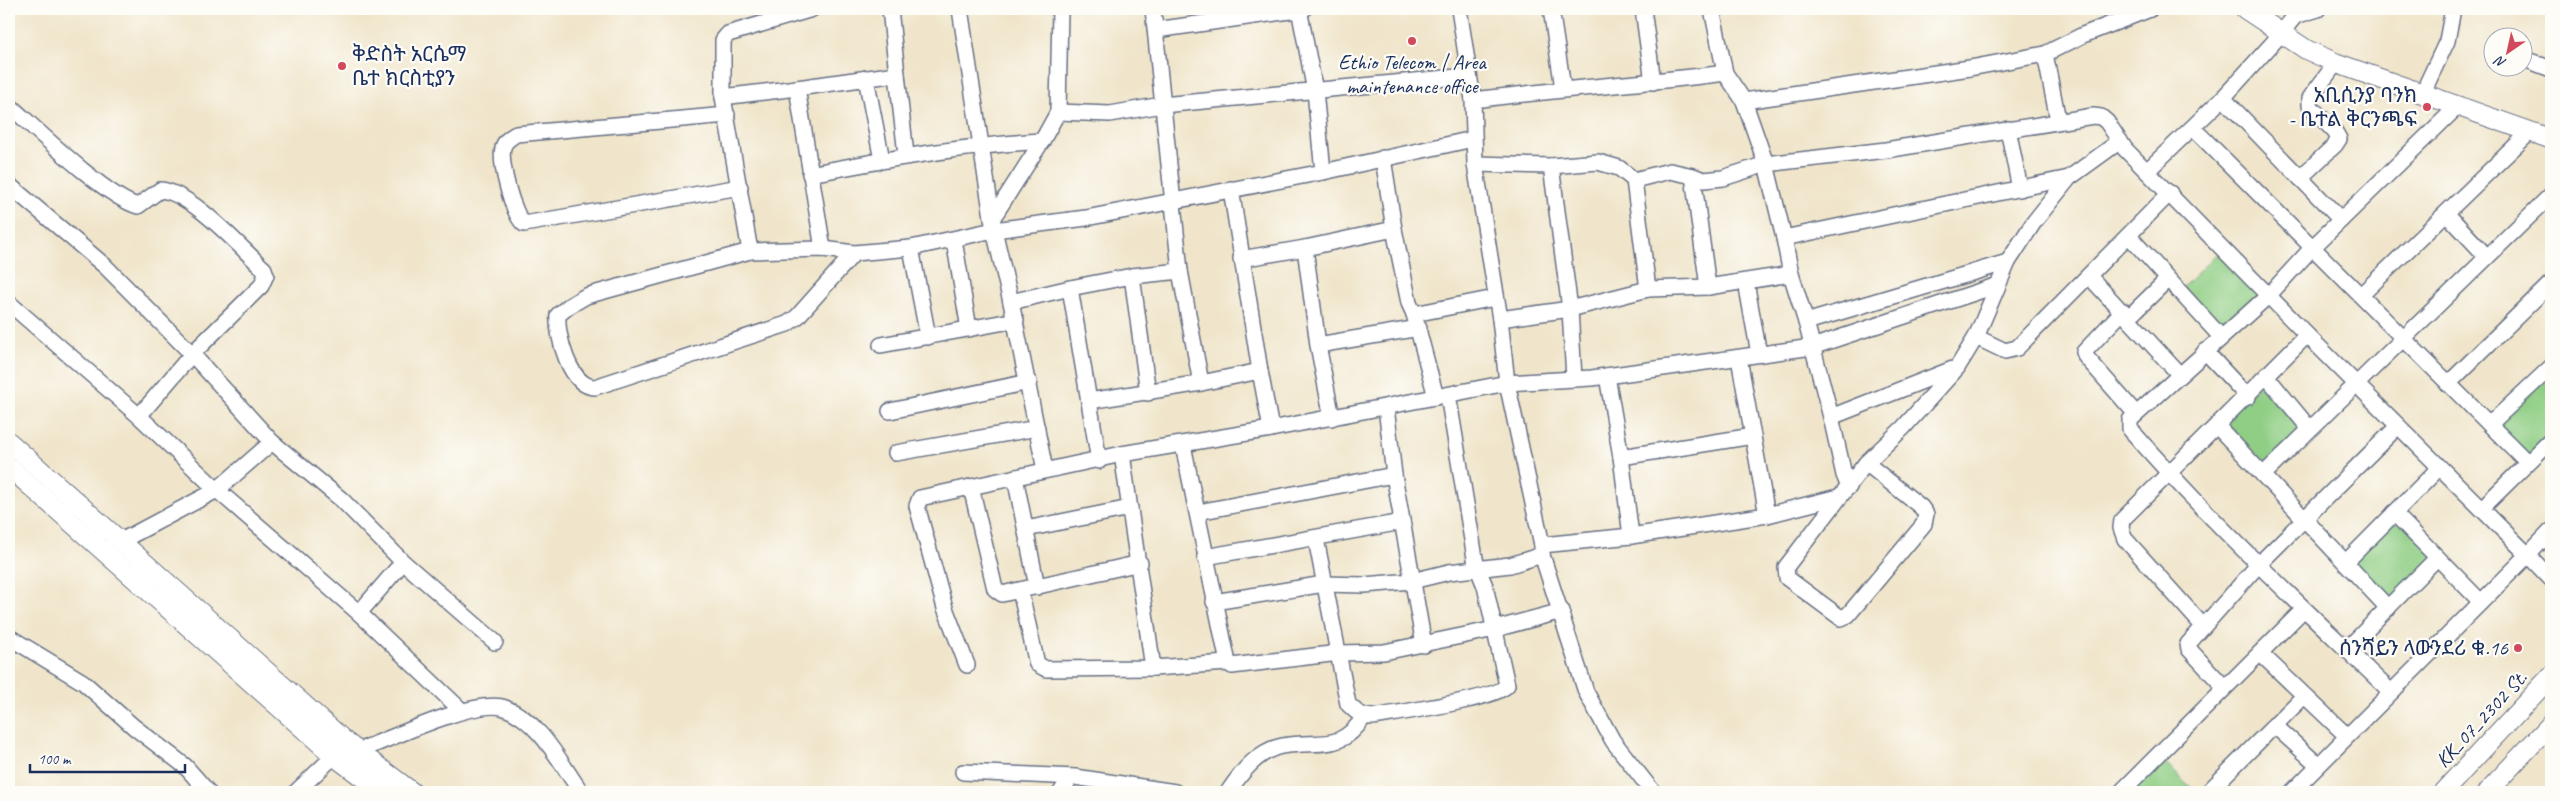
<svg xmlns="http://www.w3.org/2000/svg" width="2560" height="801" viewBox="0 0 2560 801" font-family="Caveat,'Noto Sans Ethiopic',sans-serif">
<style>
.green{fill:#8fce84;stroke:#557e71}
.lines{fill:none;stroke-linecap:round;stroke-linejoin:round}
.minor-casing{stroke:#666f84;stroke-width:18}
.major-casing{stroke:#666f84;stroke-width:21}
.minor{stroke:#fff;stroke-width:15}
.major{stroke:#fff;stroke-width:19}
.poi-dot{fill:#d1495b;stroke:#fdfcf7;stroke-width:2}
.labels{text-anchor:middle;stroke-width:4.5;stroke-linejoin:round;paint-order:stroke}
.poi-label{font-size:21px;fill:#1b2f5e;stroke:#fdfcf7;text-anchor:end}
.street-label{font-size:21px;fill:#1b2f5e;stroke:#fdfcf7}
</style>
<rect width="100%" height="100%" fill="#fdfcf7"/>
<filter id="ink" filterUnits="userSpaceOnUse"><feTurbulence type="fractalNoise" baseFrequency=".02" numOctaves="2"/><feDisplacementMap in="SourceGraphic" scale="10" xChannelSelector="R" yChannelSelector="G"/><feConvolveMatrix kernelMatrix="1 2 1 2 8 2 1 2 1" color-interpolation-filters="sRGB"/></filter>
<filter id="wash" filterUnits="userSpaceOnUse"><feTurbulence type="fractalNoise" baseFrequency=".0096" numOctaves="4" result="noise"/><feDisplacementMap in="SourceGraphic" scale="20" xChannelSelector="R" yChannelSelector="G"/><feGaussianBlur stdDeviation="1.12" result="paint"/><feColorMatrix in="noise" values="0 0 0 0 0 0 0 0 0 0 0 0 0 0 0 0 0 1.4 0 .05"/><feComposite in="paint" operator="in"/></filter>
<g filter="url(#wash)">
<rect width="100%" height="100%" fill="#f0e5ca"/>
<g class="green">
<polygon points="2223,247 2269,295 2221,337 2179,291"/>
<polygon points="2543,375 2551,384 2551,440 2527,462 2490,424"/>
<polygon points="2267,377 2309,428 2263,475 2217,426"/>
<polygon points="2394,513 2437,558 2388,608 2346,562"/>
<polygon points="2157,756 2196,792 2121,792"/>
</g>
</g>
<g filter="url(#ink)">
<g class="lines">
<g class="minor-casing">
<g id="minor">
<polyline points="890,9 897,74"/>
<polyline points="960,9 994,230 1011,302 1070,288"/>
<polyline points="1153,9 1180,271 1201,383 1260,371 1271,429 1507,383 1542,545 1542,555 1586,692 1613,741 1653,792"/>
<polyline points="1459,9 1473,100 1475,164 1500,319 1507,383 1592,378 1812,347 1998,285"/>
<polyline points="1551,9 1563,88"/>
<polyline points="1643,9 1653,82"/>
<polyline points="1712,9 1725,73 1744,101 1766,164 1784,238 2069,178"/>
<polyline points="2286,27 2295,16 2318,9"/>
<polyline points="1156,30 1304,9"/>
<polyline points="2045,54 2058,120"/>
<polyline points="2522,58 2551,69"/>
<polyline points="866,78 882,160"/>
<polyline points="2425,88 2447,41 2453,9"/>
<polyline points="723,97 797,88"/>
<polyline points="2223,98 2341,220"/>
<path d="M1473,100C1557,89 1641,84 1725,73"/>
<polyline points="1744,101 1970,68 2045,54 2083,35 2150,9"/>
<path d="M9,105C36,129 107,198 138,206L160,190C190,191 241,248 264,269L266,275L261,286L192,354L139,416"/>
<polyline points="1058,112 1110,114 1162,105 1468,76"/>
<path d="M727,115L516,134C510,138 504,141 503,148C499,162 513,215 524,224L740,187"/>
<polyline points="2193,128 2527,462"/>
<polyline points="2008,129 2020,189"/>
<polyline points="1475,164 1551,166 1598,162 1619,168 1634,180 1648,289"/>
<polyline points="1551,166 1570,309 1574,379"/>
<polyline points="2148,170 2223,98 2281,34"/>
<polyline points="1323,172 1473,139"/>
<path d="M810,174C887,159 963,146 1042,141"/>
<polyline points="2300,178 2335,145 2339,139 2335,132 2310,106 2310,98 2336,63"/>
<polyline points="1634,180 1670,171 1693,176"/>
<polyline points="9,185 105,266 192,354 272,442 342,500 403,562 495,642"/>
<polyline points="1231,189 1260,371"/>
<polyline points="2447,214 2487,257"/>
<polyline points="992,219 1042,141 1058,112 1060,9"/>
<polyline points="1394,229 1409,303 1414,314"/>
<polyline points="2129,236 2221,337"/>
<polyline points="1784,238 1791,274 1806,322 1831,417 1844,475 1849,487"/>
<polyline points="954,240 969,329"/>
<polyline points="911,248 928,337"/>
<polyline points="1305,248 1318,345 1332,418"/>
<polyline points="823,249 797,88 897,74 906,155"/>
<polyline points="750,251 723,97 723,40 728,34 812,9"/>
<path d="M854,253L797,317L787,324L595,387C570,387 556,335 558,315L569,306L586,296L750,251L823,249L854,253L911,248L994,230L1086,218L1323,172L1315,91L1299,9"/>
<polyline points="1241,259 1305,248 1394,229 1383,158"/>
<polyline points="1132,276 1148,393"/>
<polyline points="2089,276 2179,374"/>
<polyline points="1746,282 1759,354"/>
<polyline points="1708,287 1693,176 1704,180 1723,178 1766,164 1886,150 2093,116 2101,117 2107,122 2125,149 2307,335 2528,555 2292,792"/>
<polyline points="2361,295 2531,131"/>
<polyline points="1011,302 1045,470"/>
<polyline points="9,303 139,416 217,490 359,613 462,711"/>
<polyline points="2123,311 2084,352 2086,357 2136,414"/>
<polyline points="2129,317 2168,279"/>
<polyline points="1500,319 1570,309 1648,289 1708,287 1791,274"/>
<polyline points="1806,322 2008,262"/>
<polyline points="1976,337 2005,351 2017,348 2170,193"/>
<polyline points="881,345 1016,320"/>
<polyline points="1318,345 1419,328"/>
<polyline points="2205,351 2248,397"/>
<polyline points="1739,358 1767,515"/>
<polyline points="1607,376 1621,457 1753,436"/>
<polyline points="2267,377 2309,428"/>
<polyline points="2448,384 2551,283"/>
<polyline points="1436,397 1414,314 1495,298"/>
<polyline points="1089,401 1201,383"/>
<polyline points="1386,407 1394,475 1424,645"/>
<polyline points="890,411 1029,382"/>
<polyline points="1831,417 1953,369"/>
<polyline points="2490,424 2551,367"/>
<polyline points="2217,426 2388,608"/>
<polyline points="1183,445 1228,663"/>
<polyline points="896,453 1037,428"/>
<polyline points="1122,454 1153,668"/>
<polyline points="1621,457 1631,536 1767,515 1838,497"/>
<polyline points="1099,461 1070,288 1132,276 1180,271"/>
<polyline points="1866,463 1921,507 1926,514 1924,524 1848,615 1841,618 1787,578 1786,567 1866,463 1903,428 1957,368 1976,337 2008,262 2034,222 2069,178 2120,141"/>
<polyline points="2263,475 2551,195"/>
<polyline points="1015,477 1037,587"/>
<polyline points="971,487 995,589 1002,594 1140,563"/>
<polyline points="2482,508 2551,440"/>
<polyline points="1198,512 1394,475"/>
<polyline points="2394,513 2481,602"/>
<polyline points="1026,529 1130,508"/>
<polyline points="2551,531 2528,555 2551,579"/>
<path d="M1316,539L1348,704C1356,712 1361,717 1373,717C1395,713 1498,699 1507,685L1485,586L1476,564L1448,395"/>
<polyline points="121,541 217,490 272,442"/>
<polyline points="1542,545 1631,536"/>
<polyline points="1205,557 1402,522"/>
<polyline points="2346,562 2439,468"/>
<polyline points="1020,590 1037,664 1046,669 1153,668 1228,663 1232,666 1339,653 1384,652 1495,629 1562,611"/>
<polyline points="1214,602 1324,584 1364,585 1412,581 1449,572 1510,565 1542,555"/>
<polyline points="359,613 403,562"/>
<polyline points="2203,626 2125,539 2121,528 2122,520 2307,335"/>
<polyline points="9,637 83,682 134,727 185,766 208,792"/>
<polyline points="2347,649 2437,558"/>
<polyline points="2260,653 2347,736"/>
<polyline points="967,665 945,608 917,506 920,498 1122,454 1271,429"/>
<polyline points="2224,687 2189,649 2188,644 2259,564 2398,426"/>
<path d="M2391,692C2302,606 2211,523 2130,429V420L2269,295L2312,248L2459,105"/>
<polyline points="2274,725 2318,765"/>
<path d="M358,751C388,740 477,697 505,708C540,721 561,764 581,792"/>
<polyline points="963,772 1075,777 1175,792"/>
<polyline points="296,792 334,756"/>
<polyline points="1061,792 1071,777"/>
<path d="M1228,792C1241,773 1257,751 1282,746C1320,739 1339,754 1364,717"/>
<polyline points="2121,792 2303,610"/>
<polyline points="2208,792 2304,696"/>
</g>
</g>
<g class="major-casing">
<g id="major">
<polyline points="2245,9 2307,50 2336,63 2551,139"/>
<polyline points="9,442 347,743 412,792"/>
<polyline points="9,467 334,756 382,792"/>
<polyline points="2443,792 2551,676"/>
<polyline points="2487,792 2551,724"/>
</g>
</g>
<use href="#minor" class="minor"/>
<use href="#major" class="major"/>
</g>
</g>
<g class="poi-dot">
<circle cx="1412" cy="41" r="5"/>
<circle cx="342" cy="66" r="5"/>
<circle cx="2427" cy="107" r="5"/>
<circle cx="2518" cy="648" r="5"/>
</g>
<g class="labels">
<g class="poi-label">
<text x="352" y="61" text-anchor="start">ቅድስት አርሴማ<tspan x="352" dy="24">ቤተ ክርስቲያን</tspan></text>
<text x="1412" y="69" text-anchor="middle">Ethio Telecom | Area<tspan x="1412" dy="24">maintenance office</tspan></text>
<text x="2417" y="102">አቢሲንያ ባንክ<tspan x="2417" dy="24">- ቤተል ቅርንጫፍ</tspan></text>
<text x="2508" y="655">ሰንሻይን ላውንደሪ ቁ.16</text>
</g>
<g class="street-label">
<text transform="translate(2481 719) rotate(-47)" y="7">KK_07_2302 St.</text>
</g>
</g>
<rect width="2560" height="801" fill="none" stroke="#fdfcf7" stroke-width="30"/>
<g transform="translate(2508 52) rotate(214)"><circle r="24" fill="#fdfcf7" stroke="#a3aaba"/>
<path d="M0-4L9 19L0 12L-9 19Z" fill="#d1495b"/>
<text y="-8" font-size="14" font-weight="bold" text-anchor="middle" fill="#1b2f5e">N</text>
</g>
<path d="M30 764v8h155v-8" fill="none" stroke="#1b2f5e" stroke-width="2.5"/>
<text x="38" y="764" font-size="15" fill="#1b2f5e" stroke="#fdfcf7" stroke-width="4" paint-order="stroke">100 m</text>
</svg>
